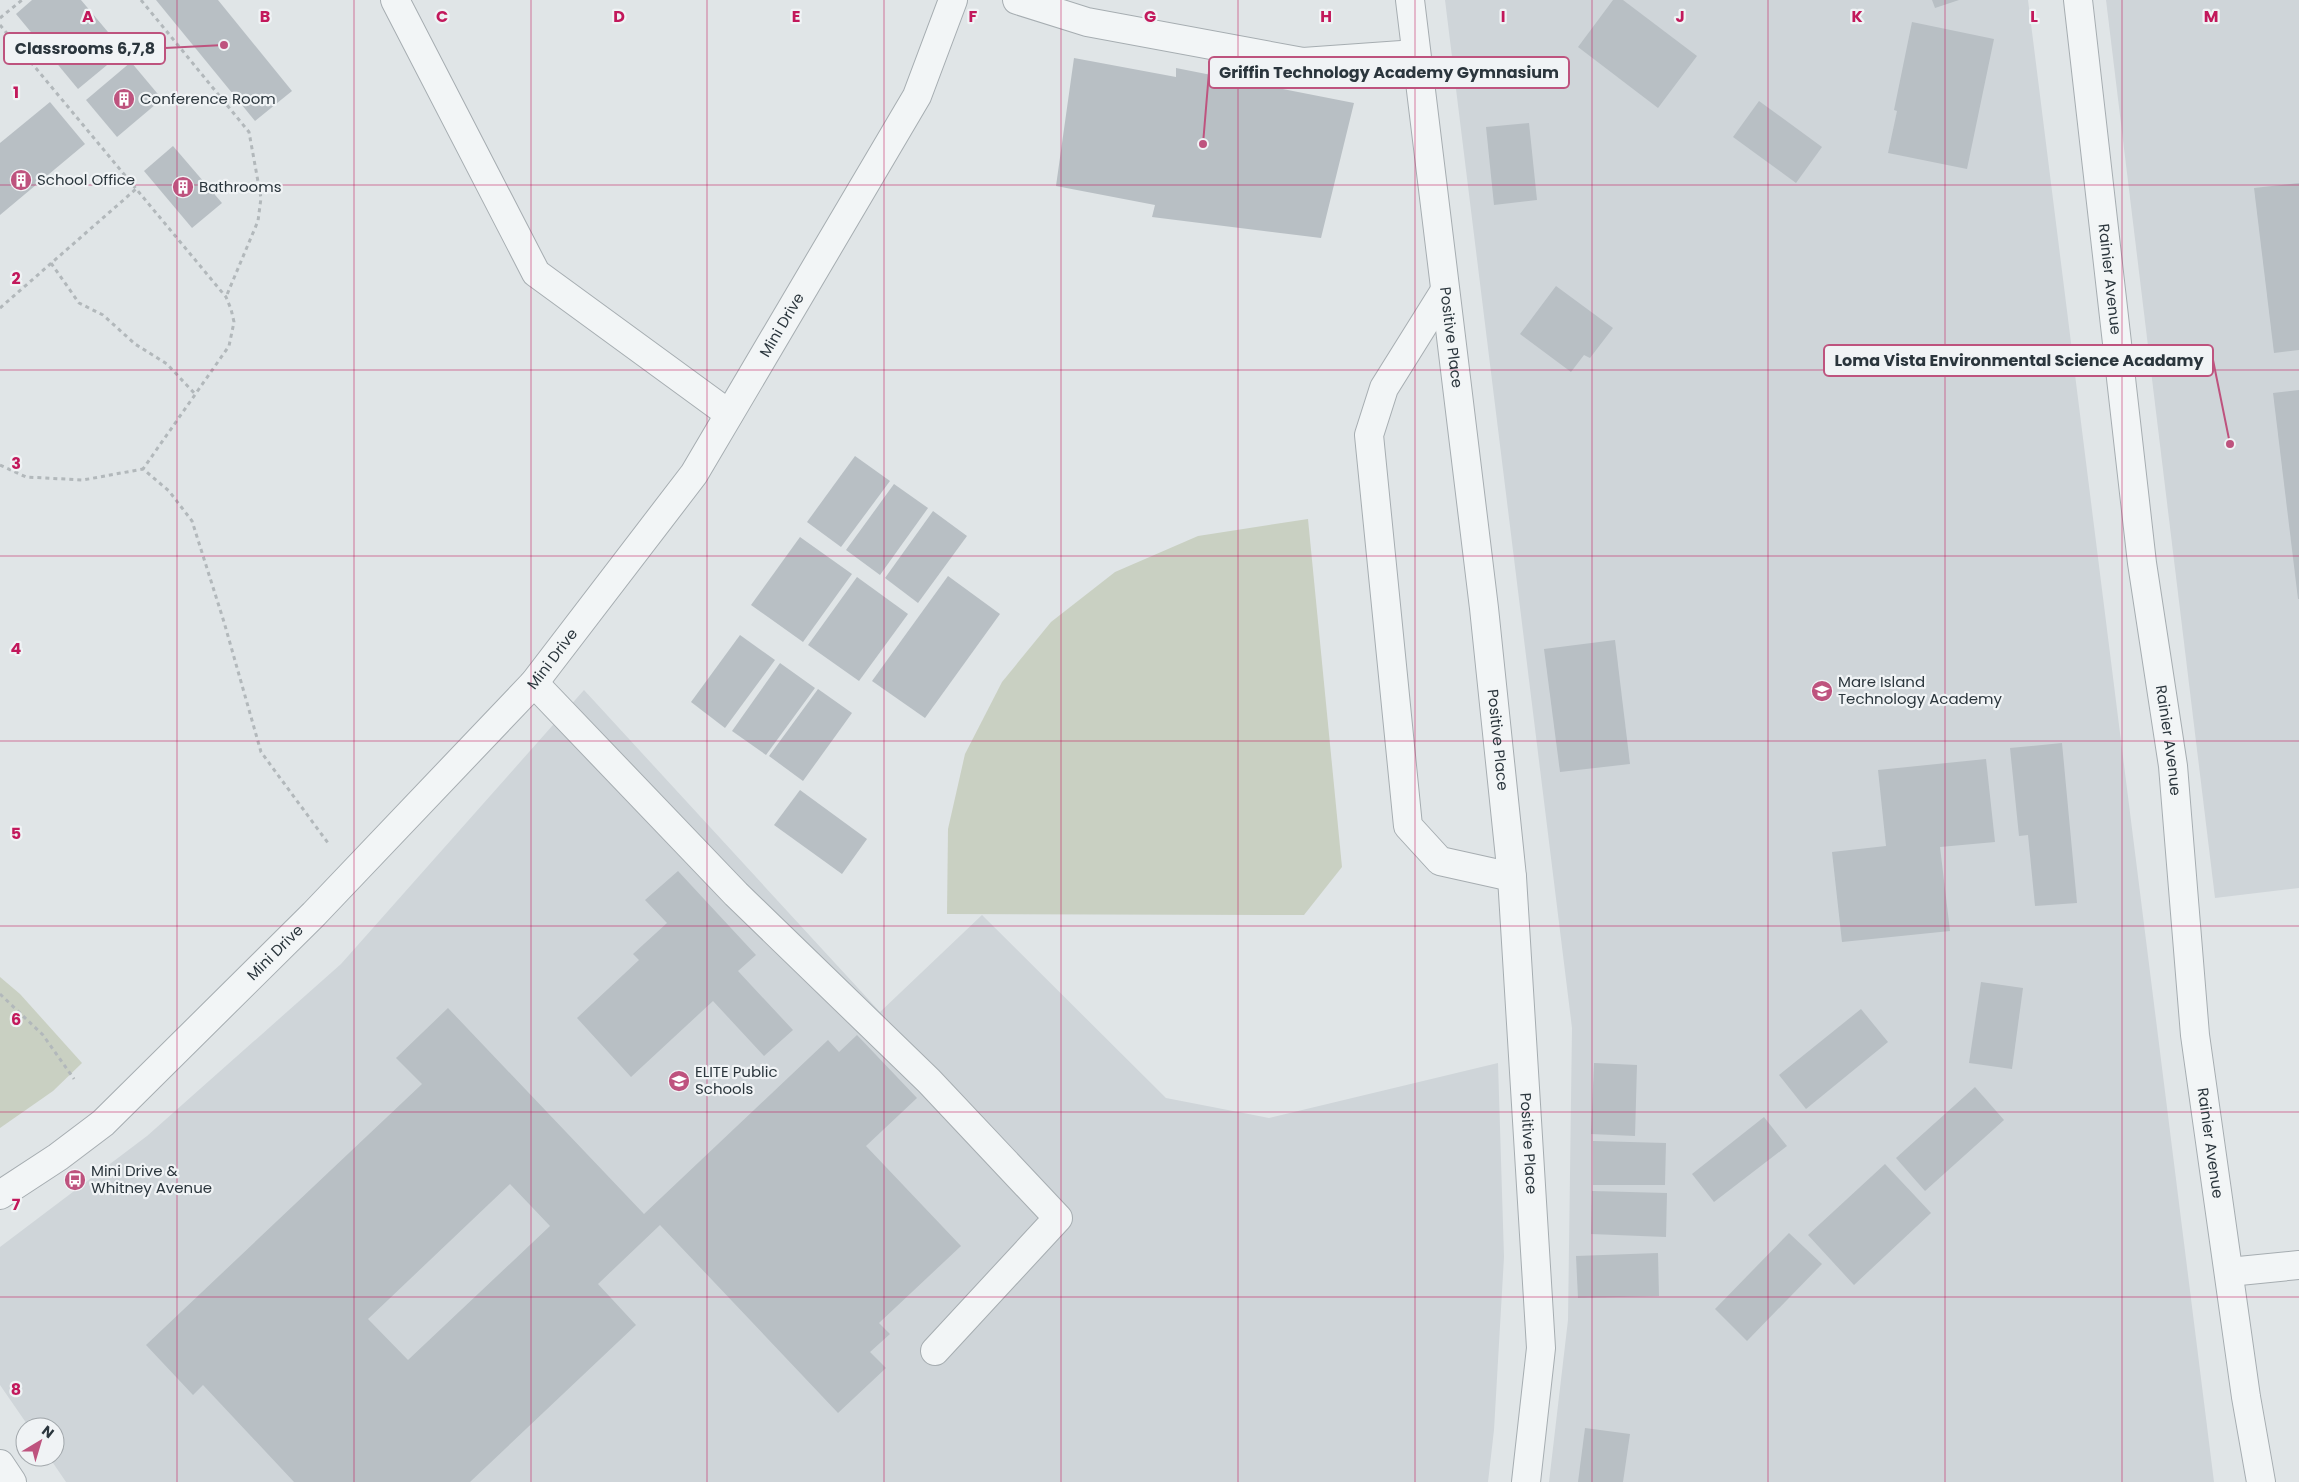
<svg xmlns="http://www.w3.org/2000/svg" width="2299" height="1482" viewBox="0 0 2299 1482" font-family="Poppins,sans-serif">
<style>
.built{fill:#cfd5d9}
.green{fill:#c9d0c2}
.building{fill:#b8bfc4;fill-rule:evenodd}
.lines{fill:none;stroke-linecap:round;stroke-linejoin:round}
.minor-casing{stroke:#a6adb1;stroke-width:30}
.path{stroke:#b2b8bb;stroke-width:3;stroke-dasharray:4 4;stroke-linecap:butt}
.minor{stroke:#f2f5f6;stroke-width:28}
.grid{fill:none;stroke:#c2185b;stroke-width:1;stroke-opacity:0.55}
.labels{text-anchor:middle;stroke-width:4.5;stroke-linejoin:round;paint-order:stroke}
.poi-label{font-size:15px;fill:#2b363d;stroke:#f0f3f5;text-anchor:start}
.street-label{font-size:15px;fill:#2b363d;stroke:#f0f3f5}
.grid-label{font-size:16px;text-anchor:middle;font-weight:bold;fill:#c2185b;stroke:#f0f3f5;stroke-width:4.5;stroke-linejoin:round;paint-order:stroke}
.leader{fill:none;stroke:#be537e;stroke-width:2}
.callout-dot{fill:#be537e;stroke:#f0f3f5;stroke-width:2}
.callout{fill:#f0f3f5;stroke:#be537e;stroke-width:2}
.callout-label{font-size:16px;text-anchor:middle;font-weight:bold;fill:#2b363d}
</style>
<rect width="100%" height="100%" fill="#e0e5e7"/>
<g class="built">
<polygon points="1445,0 2028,0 2214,1482 1549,1482 1568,1320 1572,1028"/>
<polygon points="2106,0 2299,0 2299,888 2215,898"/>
<polygon points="584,690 880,1012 982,915 1166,1098 1269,1118 1498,1063 1504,1257 1494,1430 1488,1482 66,1482 49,1457 55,1457 55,1427 29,1427 0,1385 0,1247 147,1136 341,964"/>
</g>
<g class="green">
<polygon points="1308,519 1342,867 1304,915 947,914 948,829 965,754 1002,682 1051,622 1115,572 1198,536"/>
<polygon points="0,977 20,994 82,1063 53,1091 0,1128"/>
</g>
<g class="building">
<polygon points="32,0 81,0 124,51 78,89 16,14"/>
<polygon points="156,0 218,0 292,91 255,121"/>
<polygon points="1613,0 1623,0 1697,56 1658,108 1578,47"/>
<polygon points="1932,0 1959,0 1935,8"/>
<polygon points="1912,22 1994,39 1967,169 1888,153 1897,111 1894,110"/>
<polygon points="1074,58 1176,77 1176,68 1354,103 1321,238 1152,217 1155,205 1056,186"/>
<polygon points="131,62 162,99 117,137 86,100"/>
<polygon points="1759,101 1822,147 1796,183 1733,137"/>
<polygon points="50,102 85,144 0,215 0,143"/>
<polygon points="1529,123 1537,200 1494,205 1486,127"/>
<polygon points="173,146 222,203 192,228 144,171"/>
<polygon points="2299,183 2299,350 2274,353 2254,188"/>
<polygon points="1556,286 1613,328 1590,358 1584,355 1571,372 1520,334"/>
<polygon points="2299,390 2299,599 2298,599 2273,393"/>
<polygon points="855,456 890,481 841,547 807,522"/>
<polygon points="894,484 928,508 880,575 846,550"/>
<polygon points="933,511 967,536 918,603 885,578"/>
<polygon points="800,537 852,574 803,642 751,605"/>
<polygon points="948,576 1000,614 925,718 872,681"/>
<polygon points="857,577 908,614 859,681 808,645"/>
<polygon points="740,635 775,660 725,728 691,702"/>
<polygon points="1615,640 1630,764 1560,772 1544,649"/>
<polygon points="780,663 815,688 766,755 732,731"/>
<polygon points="818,689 852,713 803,781 769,756"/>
<polygon points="2062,743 2077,903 2035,906 2028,835 2019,836 2010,748"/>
<polygon points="1986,759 1995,842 1940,847 1950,931 1842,942 1832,852 1886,846 1878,770"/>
<polygon points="800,790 867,839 842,874 774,825"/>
<polygon points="678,871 756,955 738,971 793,1030 764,1056 713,1001 631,1077 577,1018 639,960 633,954 667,923 645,900"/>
<polygon points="1981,982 2023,988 2012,1069 1969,1063"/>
<path d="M448,1008L644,1214L828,1040L839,1052L857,1035L917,1098L866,1146L961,1246L879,1323L890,1334L870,1352L886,1368L838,1413L660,1225L598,1284L636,1325L470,1482H294L203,1385L193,1395L146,1345L422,1084L396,1058ZM510,1184L550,1226L408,1360L368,1319Z"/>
<polygon points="1861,1009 1888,1042 1806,1109 1779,1075"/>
<polygon points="1594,1063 1637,1065 1635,1136 1591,1134"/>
<polygon points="1975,1087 2004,1120 1925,1191 1896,1158"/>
<polygon points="1764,1117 1787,1146 1714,1202 1692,1174"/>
<polygon points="1593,1141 1666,1143 1665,1185 1593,1185"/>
<polygon points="1885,1164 1931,1213 1854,1285 1808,1235"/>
<polygon points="1592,1191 1667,1193 1666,1237 1591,1234"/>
<polygon points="1789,1233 1822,1264 1747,1341 1715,1309"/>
<polygon points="1658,1253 1659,1296 1578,1298 1576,1256"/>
<polygon points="1585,1428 1630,1434 1623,1482 1578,1482"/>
</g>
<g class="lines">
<g class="minor-casing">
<g id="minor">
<polyline points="395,0 536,273 729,414"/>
<polyline points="1017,0 1087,22 1303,62 1416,54"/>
<path id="s1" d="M1410,0L1484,608L1512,877L1541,1348L1526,1482"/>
<path id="s2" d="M2078,0L2142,563L2173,766L2195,1035L2246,1397L2261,1482"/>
<polyline points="1444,292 1384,388 1369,435 1408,826 1440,861 1512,877"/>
<polyline points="534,683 736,894 929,1081 1058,1218 935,1351"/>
<path id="s3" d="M0,1195L58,1157L103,1123L314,914L534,683L694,474L917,96L953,0"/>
<polyline points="2229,1272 2299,1265"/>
<polyline points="0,1464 12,1482"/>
</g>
</g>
<g class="path">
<polyline points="141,0 249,132 261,198 258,221 226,297"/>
<polyline points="0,18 22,0"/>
<polyline points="0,25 226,297 231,309 234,322 229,346 143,469"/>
<polyline points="51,263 79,303 103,315 135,344 167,364 196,395"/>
<polyline points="0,308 136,189"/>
<polyline points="0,465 26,477 83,480 143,469 169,491 192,521 224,622 261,752 328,843"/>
<polyline points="0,994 43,1035 74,1079"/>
</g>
<use href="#minor" class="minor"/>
</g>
<path class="grid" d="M177,0V1482M354,0V1482M531,0V1482M707,0V1482M884,0V1482M1061,0V1482M1238,0V1482M1415,0V1482M1592,0V1482M1768,0V1482M1945,0V1482M2122,0V1482M0,185H2299M0,370H2299M0,556H2299M0,741H2299M0,926H2299M0,1112H2299M0,1297H2299"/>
<defs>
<g id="building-disc" transform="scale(1.125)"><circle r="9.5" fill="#be537e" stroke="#f0f3f5"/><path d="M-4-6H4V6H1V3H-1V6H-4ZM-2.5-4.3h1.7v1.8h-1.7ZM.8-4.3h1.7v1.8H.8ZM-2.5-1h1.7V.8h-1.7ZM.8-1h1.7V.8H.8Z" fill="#fff"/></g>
<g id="school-disc" transform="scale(1.125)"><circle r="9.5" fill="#be537e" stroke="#f0f3f5"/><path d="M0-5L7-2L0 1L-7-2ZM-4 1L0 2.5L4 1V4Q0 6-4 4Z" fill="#fff"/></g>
<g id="bus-disc" transform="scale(1.125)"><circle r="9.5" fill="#be537e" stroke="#f0f3f5"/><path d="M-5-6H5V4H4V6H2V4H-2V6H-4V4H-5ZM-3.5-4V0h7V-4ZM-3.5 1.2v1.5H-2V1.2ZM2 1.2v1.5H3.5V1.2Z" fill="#fff"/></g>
</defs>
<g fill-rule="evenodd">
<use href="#building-disc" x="124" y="99"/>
<use href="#building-disc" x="21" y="180"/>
<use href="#building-disc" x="183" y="187"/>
<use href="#school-disc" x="1822" y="691"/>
<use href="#school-disc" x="679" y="1081"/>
<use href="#bus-disc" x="75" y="1180"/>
</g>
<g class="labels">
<g class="poi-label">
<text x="140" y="104">Conference Room</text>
<text x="37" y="185">School Office</text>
<text x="199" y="192">Bathrooms</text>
<text x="1838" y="687">Mare Island<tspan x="1838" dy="17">Technology Academy</tspan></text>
<text x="695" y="1077">ELITE Public<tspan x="695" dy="17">Schools</tspan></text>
<text x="91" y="1176">Mini Drive &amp;<tspan x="91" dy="17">Whitney Avenue</tspan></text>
</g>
<g class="street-label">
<text dy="5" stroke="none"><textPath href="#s2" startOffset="281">Rainier Avenue</textPath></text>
<text dy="5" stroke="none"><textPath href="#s3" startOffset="1178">Mini Drive</textPath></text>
<text dy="5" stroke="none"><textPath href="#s1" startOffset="340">Positive Place</textPath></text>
<text dy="5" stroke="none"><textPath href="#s3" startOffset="772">Mini Drive</textPath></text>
<text dy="5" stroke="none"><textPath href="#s1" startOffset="745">Positive Place</textPath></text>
<text dy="5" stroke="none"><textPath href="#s2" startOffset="746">Rainier Avenue</textPath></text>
<text dy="5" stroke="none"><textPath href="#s3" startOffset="368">Mini Drive</textPath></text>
<text dy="5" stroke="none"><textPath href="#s1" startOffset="1150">Positive Place</textPath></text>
<text dy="5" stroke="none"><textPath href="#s2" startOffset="1151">Rainier Avenue</textPath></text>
</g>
</g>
<g class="grid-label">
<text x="88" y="22">A</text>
<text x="265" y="22">B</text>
<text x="442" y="22">C</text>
<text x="619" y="22">D</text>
<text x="796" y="22">E</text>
<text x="973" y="22">F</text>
<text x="1150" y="22">G</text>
<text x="1326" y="22">H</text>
<text x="1503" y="22">I</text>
<text x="1680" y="22">J</text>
<text x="1857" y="22">K</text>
<text x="2034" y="22">L</text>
<text x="2211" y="22">M</text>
<text x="16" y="98">1</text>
<text x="16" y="284">2</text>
<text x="16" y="469">3</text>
<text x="16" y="654">4</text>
<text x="16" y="839">5</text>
<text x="16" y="1025">6</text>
<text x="16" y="1210">7</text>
<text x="16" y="1395">8</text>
</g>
<path class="leader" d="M224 45L165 48M1203 144L1209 72M2230 444L2213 360"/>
<g class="callout-dot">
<circle cx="224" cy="45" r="5"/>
<circle cx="1203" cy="144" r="5"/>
<circle cx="2230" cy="444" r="5"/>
</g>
<g class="callout">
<rect x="4" y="33" width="161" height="31" rx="5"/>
<rect x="1209" y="57" width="360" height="31" rx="5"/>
<rect x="1824" y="345" width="389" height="31" rx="5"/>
</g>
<g class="callout-label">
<text x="85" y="54">Classrooms 6,7,8</text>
<text x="1389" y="78">Griffin Technology Academy Gymnasium</text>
<text x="2019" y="366">Loma Vista Environmental Science Acadamy</text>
</g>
<g transform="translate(40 1442) rotate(38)"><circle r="24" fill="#f0f3f5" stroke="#a1a7ab"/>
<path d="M0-4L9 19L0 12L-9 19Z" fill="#be537e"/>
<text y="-8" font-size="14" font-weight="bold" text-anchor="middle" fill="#2b363d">N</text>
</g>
</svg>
